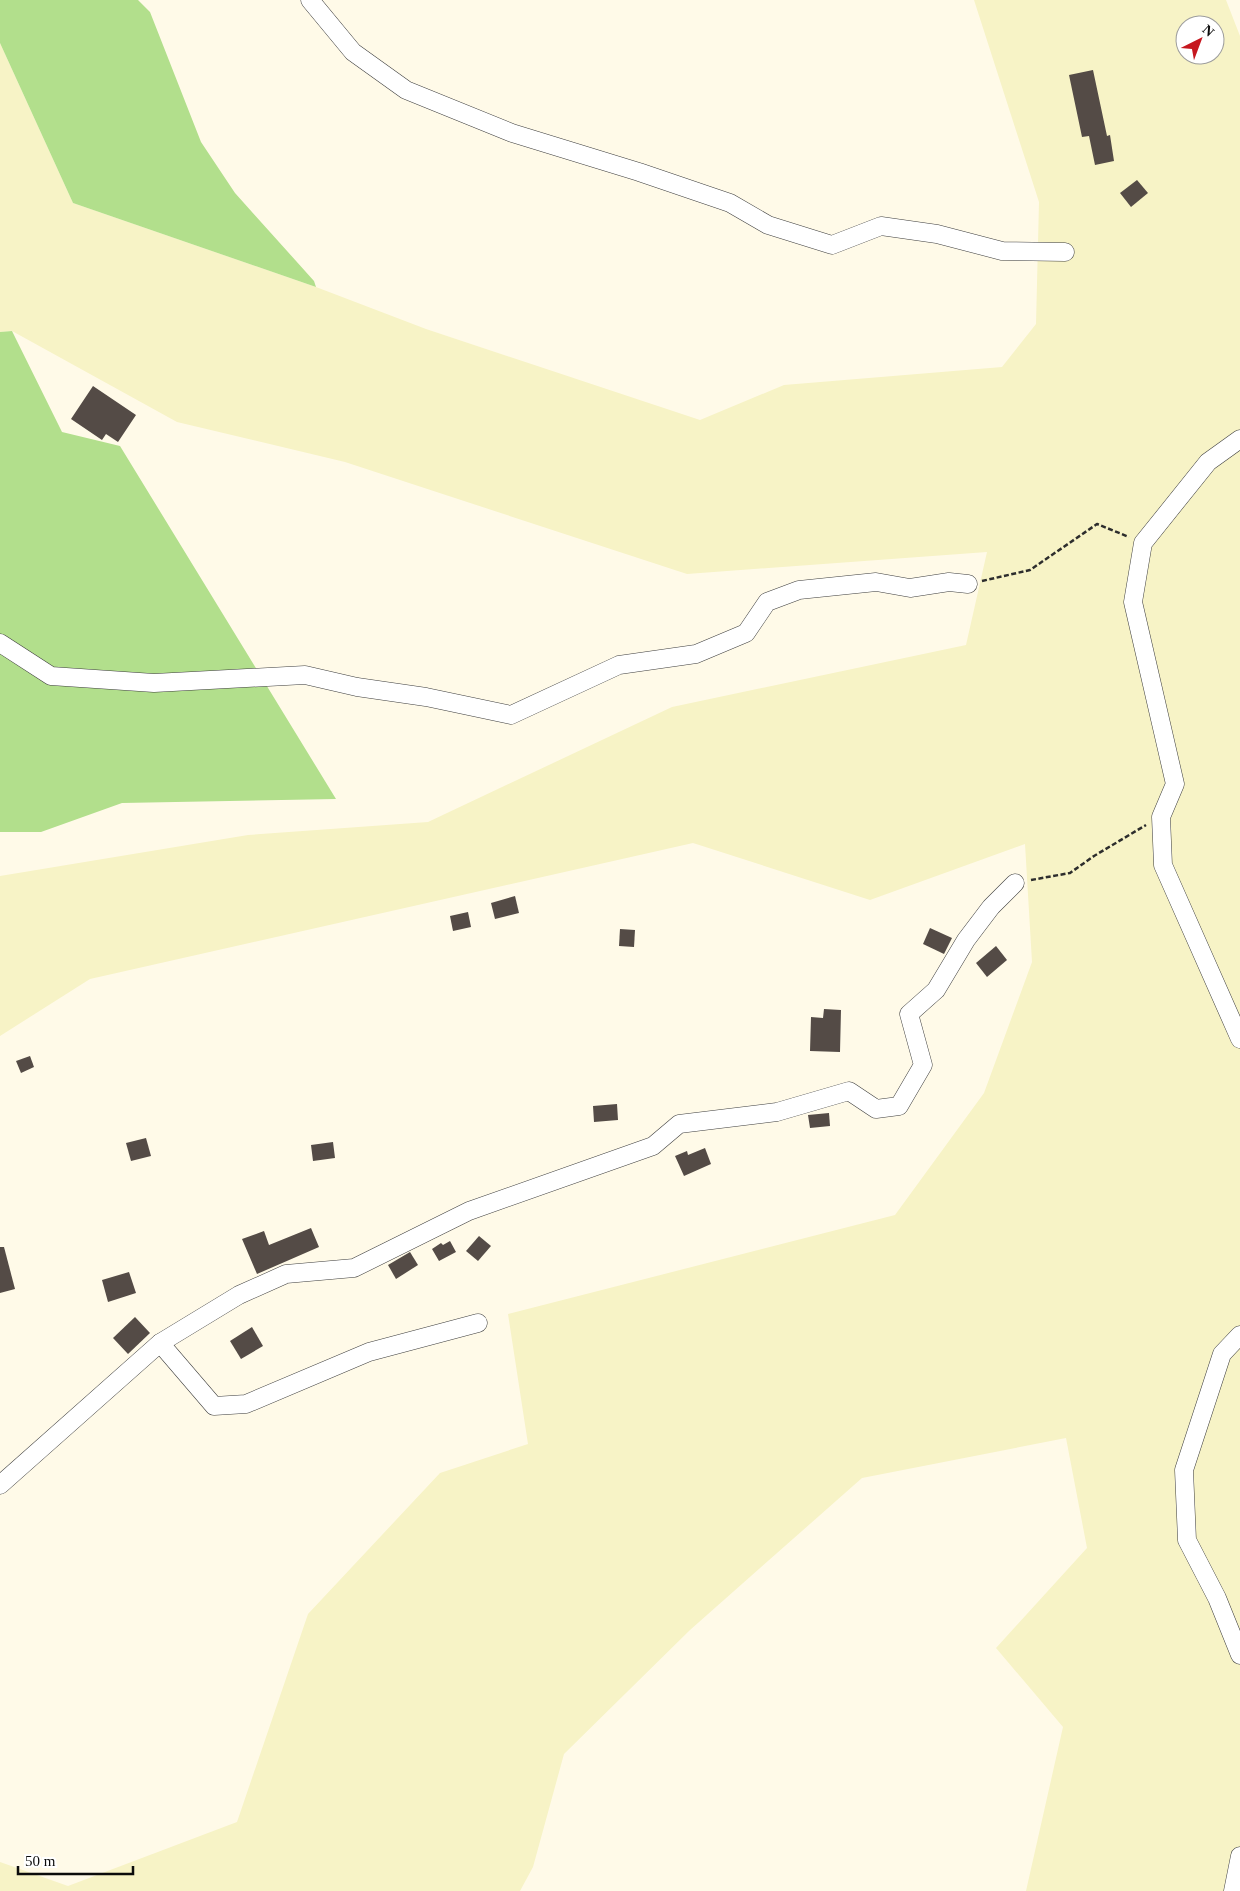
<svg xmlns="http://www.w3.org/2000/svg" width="1240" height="1891" viewBox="0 0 1240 1891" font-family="'Times New Roman',serif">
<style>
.farmland{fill:#f7f3c6;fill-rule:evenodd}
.forest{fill:#b2df8c}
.building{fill:#544b46}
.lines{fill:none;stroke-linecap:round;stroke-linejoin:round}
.minor-casing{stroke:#3e3e3e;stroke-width:19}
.path{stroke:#2d2d2d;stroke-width:2.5;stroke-dasharray:5 2.5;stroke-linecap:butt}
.minor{stroke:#fff;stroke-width:18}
</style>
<rect width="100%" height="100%" fill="#fffae8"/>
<path class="farmland" d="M974,0H1226L1240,36V1891H1026L1063,1727L996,1648L1087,1548L1066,1438L862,1478L690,1630L564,1754L533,1867L520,1891H0V1862L68,1886L237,1822L308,1614L440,1473L528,1444L508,1314L895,1215L984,1093L1032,962L1025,844L870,900L693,843L90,979L0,1036V876L248,835L428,822L672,707L966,645L987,552L687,574L345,462L177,422L12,331L0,332V43L73,203L316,287L426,329L700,420L784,385L1002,367L1036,324L1039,202ZM1185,25H1215V55H1185Z"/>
<g class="forest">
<polygon points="0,0 138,0 150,12 201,142 235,193 314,281 316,287 73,203 0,43"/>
<polygon points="12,331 62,432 120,446 336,799 122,803 41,832 0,832 0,332"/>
</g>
<g class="building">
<polygon points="1093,70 1107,136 1110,135 1114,161 1095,165 1089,136 1082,137 1069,75"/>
<polygon points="1137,180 1148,193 1131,207 1120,193"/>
<polygon points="93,386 136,415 118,442 106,434 102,440 71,419"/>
<polygon points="515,896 519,913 495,919 491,903"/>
<polygon points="468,912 471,927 453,931 450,916"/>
<polygon points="930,928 952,938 944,954 923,944"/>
<polygon points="620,929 635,930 634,947 619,946"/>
<polygon points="996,946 1007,960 987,977 976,963"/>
<polygon points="824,1009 841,1010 840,1052 810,1051 811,1017 823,1018"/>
<polygon points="30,1056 34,1067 21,1073 16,1061"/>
<polygon points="617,1104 618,1120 594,1122 593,1106"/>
<polygon points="829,1113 830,1126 810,1128 808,1115"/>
<polygon points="146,1138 151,1156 131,1161 126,1143"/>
<polygon points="333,1142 335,1158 313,1161 311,1145"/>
<polygon points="705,1148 711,1164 684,1176 675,1156 687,1151 688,1155"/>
<polygon points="311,1228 319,1247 257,1274 242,1239 264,1231 269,1245"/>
<polygon points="479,1236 491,1246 478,1261 466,1251"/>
<polygon points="450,1241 456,1252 439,1261 432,1249 441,1243 443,1245"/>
<polygon points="0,1247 4,1247 15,1289 0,1293"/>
<polygon points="410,1252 418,1265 396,1279 388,1265"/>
<polygon points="129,1272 136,1293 108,1302 102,1280"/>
<polygon points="135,1317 150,1333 128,1354 113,1338"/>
<polygon points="252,1327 263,1346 241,1359 230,1341"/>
</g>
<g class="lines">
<g class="minor-casing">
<g id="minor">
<polyline points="310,0 353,52 406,90 512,133 639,172 730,203 768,225 832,245 881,226 937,234 1002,251 1065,252"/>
<polyline points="1240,439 1208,462 1143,543 1133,602 1175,784 1161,817 1163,865 1240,1039"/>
<polyline points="0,643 51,676 154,683 305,675 357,687 426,697 511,715 619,665 696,654 746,633 767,602 799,590 876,582 910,588 949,582 968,584"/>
<polyline points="1240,1335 1222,1354 1184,1470 1187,1540 1217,1598 1240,1655"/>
<polyline points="160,1343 214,1406 246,1404 369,1352 478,1323"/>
<polyline points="0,1485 160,1343 239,1295 286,1274 354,1268 469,1211 653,1146 679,1124 777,1112 849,1091 876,1109 899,1106 923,1065 909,1014 936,990 966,940 991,907 1015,883"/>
<polyline points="1233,1891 1240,1856"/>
</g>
</g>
<g class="path">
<polyline points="982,581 1030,570 1097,524 1129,537"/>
<polyline points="1031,880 1070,873 1094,856 1146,825"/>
</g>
<use href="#minor" class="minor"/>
</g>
<g transform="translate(1200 40) rotate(42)"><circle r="24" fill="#ffffff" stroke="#9d9d9d"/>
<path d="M0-4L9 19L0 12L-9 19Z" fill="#c6171f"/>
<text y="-8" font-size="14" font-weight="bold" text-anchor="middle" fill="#0b0b0b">N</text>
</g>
<path d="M18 1866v8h115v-8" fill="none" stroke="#0b0b0b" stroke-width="2.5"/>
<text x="25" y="1866" font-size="15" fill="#0b0b0b" stroke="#ffffff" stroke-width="4" paint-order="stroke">50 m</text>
</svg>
